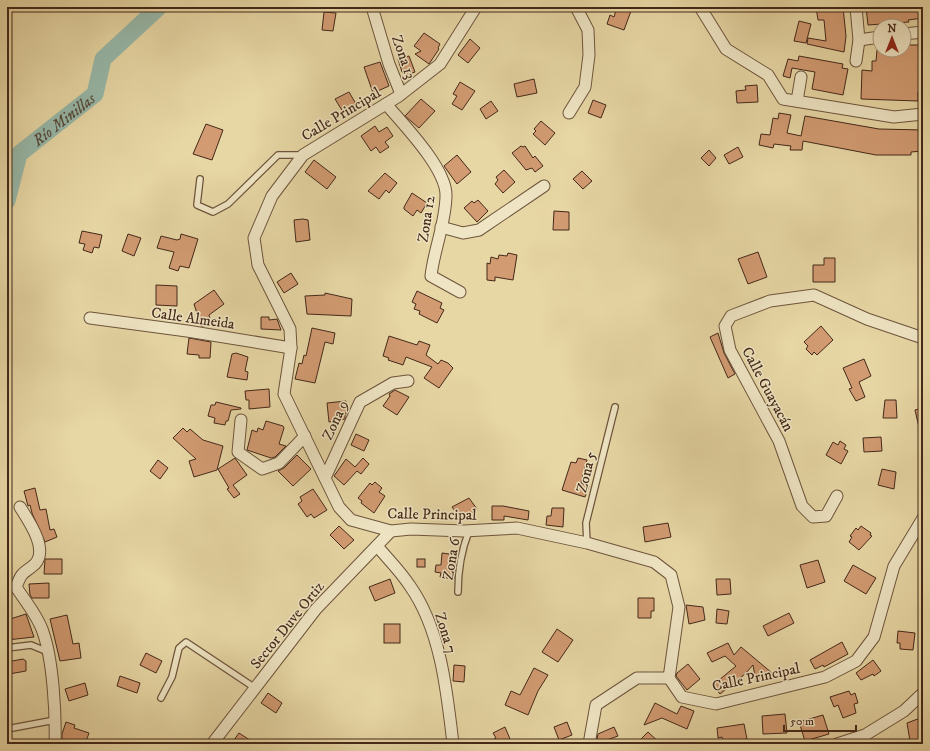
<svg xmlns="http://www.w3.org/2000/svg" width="930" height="751" viewBox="0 0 930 751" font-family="'IM FELL DW Pica',serif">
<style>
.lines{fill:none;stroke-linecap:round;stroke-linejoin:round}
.river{stroke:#97b9aa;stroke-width:17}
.building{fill:#d29b72;stroke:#442819}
.service-casing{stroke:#6d543c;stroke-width:8}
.minor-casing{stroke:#6d543c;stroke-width:13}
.service{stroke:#efe5c4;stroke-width:5.5}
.minor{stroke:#efe5c4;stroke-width:11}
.labels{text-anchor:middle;stroke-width:3;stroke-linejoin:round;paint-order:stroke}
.street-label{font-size:15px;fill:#442819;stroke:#efe5c4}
.water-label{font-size:16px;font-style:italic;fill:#594c3d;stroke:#efe5c4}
</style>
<rect width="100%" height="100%" fill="#e7d7a5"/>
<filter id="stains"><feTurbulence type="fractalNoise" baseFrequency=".005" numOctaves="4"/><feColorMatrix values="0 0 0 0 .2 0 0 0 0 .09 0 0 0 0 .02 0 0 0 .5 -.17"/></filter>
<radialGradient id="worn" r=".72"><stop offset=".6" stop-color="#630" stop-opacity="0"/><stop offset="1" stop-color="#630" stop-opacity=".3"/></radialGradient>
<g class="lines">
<path class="river" id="s1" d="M7,201L19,154L95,94L103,59L159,7"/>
</g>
<g class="building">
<polygon points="617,7 631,11 624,30 607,24 610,15 614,17"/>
<polygon points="816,7 843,7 846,36 844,52 807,44 808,38 826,41 824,20 818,20"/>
<polygon points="866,7 923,7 923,18 908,20 909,22 868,25"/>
<polygon points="324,12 336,13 333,31 322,30"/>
<polygon points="799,21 811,24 806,43 794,41"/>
<polygon points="424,33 440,44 438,48 439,49 429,64 415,54 421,51 414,46"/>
<polygon points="470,39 480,48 468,63 458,55"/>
<polygon points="904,45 923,45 923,92 918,92 918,101 861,99 862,70 872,71 872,61 876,61 877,50 904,50"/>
<polygon points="409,56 415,72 407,75 402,72 398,59"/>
<polygon points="799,56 843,64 842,68 848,69 843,95 812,89 815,72 792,68 790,78 783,76 788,59 798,61"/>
<polygon points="380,62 389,86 373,93 364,67"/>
<polygon points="534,79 537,93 517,97 514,84"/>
<polygon points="460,82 475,91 462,110 452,104 457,96 453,94"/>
<polygon points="757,85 758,102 737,103 736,91 746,90 745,86"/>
<polygon points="349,92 356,104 343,112 335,99"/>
<polygon points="421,99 435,111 419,128 405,116"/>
<polygon points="593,100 606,105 601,118 588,113"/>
<polygon points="491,101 498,111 486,119 480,109"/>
<polygon points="779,113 791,115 787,133 801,136 805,116 879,129 923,130 923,151 911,152 911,155 876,155 803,141 802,150 790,150 791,146 774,144 773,148 759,145 761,134 770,135 773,118 778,119"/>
<polygon points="541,121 555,133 545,145 533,134 536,131 534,129"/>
<polygon points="206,124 223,130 212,160 193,154"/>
<polygon points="375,126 379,132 387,127 393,136 385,142 389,147 380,153 376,147 371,151 361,136"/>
<polygon points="521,146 523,147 525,146 533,158 535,156 543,166 535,172 532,168 526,170 512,153"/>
<polygon points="738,147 743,157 729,164 724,155"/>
<polygon points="709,150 716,158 709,166 701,158"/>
<polygon points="457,155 471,172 457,184 444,166"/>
<polygon points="314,160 336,177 327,189 305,172"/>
<polygon points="504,170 515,182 503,193 495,184 498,180 496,177"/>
<polygon points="582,171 592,181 583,189 573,179"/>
<polygon points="385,173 397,183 389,193 386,190 379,199 368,191"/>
<polygon points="412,193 427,203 421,213 417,210 413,216 404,209 404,207"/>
<polygon points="478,200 488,211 477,222 464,208 472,201 474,203"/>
<polygon points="554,211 569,212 569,230 553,230"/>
<polygon points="303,219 308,220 310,240 296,242 294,220"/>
<polygon points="82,231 102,235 99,248 94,247 92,253 83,250 85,244 79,243"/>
<polygon points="128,234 141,238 134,256 122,251"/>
<polygon points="181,234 198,239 189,268 180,266 178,271 169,268 174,252 157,248 161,236 177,240 180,239"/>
<polygon points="758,252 767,277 748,284 738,259"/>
<polygon points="508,253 517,255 513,280 495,277 495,281 487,280 487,263 490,264 491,257 498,259 499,255 507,256"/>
<polygon points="824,258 835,258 835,282 813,282 813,265 824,265"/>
<polygon points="291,273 298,284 284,293 277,282"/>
<polygon points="156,285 177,286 177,306 156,305"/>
<polygon points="214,290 224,304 209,315 212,325 201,326 194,304"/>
<polygon points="417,291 442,303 440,308 444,310 437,323 419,314 420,311 414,309 416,304 412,302"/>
<polygon points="325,293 352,299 351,316 307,314 305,296 325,295"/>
<polygon points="261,317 269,317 269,320 277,319 281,330 261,329"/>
<polygon points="821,326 833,340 817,355 814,352 812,355 806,349 808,346 804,342"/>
<polygon points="312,328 335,333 333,344 325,342 315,383 295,379 299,363 302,364 304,355 306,356"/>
<polygon points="718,333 724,353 735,374 728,378 710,337"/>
<polygon points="389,336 417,345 419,341 430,345 426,355 438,364 441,360 448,363 453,368 439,388 424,378 432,367 406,357 403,365 388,360 389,358 383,356"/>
<polygon points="189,338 211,342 210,358 199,358 199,355 187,354"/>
<polygon points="236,353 248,357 245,371 248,372 247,380 227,377 232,354"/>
<polygon points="864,359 871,376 859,382 865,397 856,401 849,389 852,388 843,368"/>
<polygon points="269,389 270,407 249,409 249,400 246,400 245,391"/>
<polygon points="395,390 409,397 397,415 383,406 390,396 389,394"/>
<polygon points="885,400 896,400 897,418 883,418"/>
<polygon points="346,401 347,413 345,413 345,419 329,422 327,403"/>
<polygon points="216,402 241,408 241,409 231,410 228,421 226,421 225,425 214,423 215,418 208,416 211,405 215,405"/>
<polygon points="923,408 923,432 920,432 915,410"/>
<polygon points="266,421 283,426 284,428 279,444 286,446 275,457 271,458 247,450 252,430 257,432 258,428 263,430"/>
<polygon points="183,428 187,432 190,429 203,440 223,446 217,470 194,477 189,461 196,459 173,438"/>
<polygon points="356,434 369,440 364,451 351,445"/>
<polygon points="881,437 882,451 864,452 863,438"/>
<polygon points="840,441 846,445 844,449 848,451 841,464 826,455 833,442 838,445"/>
<polygon points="297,455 311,469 293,486 278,471 284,468"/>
<polygon points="235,458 247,475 233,485 240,494 234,498 227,489 229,488 218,469"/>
<polygon points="363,458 369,464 361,474 357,471 344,485 334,476 346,459 355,467"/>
<polygon points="578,458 587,460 581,483 589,486 585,497 562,490 571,462 576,463"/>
<polygon points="158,460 168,468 160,479 150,471"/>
<polygon points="882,469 896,472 894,489 878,485"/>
<polygon points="375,482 382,488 379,492 385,496 374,513 361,503 362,501 358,498 370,483 372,485"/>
<polygon points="35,488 40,510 46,509 50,530 54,529 57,537 45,542 32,513 30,505 28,506 24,491"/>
<polygon points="313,489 327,510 314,518 311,514 307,517 298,504 302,501 300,497"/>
<polygon points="469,498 477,509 462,520 452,507"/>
<polygon points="492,506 503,506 529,511 528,520 504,516 504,520 492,520"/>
<polygon points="552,508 564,508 563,527 546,525 547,516 551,516"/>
<polygon points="668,523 671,537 645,542 643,527"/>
<polygon points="339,526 354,540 344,549 330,535"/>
<polygon points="861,526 871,533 870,535 872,536 859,550 849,542 852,537 850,536 856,528 858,530"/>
<polygon points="442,553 457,555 454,579 440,577 441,573 435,572 436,565 441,565"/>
<polygon points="45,559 62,559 62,574 44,574"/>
<rect x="417" y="559" width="8" height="8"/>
<polygon points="818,560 825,582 807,588 800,565"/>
<polygon points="853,565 876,578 866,594 844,581"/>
<polygon points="390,579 395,593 375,601 369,587"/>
<polygon points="716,579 730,579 731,594 717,595"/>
<polygon points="49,583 49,598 32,598 30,595 29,584"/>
<polygon points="638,598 654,598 654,611 651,611 651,618 638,618"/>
<polygon points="686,605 703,607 705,620 689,624"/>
<polygon points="717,609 729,611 727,624 716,623"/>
<polygon points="789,613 794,623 768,636 763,626"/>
<polygon points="26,614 34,637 7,640 7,620"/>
<polygon points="67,615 73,644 79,643 81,658 60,661 50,619"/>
<rect x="384" y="624" width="16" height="19"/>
<polygon points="557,629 573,640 558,662 542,652"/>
<polygon points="898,631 915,633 913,650 900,649 900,643 897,643"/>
<polygon points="842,642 848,654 824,667 823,665 815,669 810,660"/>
<polygon points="728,643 734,655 741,647 778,678 756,682 753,665 745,674 720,694 713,685 736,666 725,656 712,662 707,653"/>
<polygon points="146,653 162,661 156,673 140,665"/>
<polygon points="23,659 26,661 26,671 9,674 7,662"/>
<polygon points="873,660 881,671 874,676 873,674 861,680 856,673"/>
<polygon points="688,664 700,679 687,690 676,676 677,673"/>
<polygon points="454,665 465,666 464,682 453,681"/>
<polygon points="534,668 548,675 538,691 528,715 505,705 511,691 520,695"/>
<polygon points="120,676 140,683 137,693 117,686"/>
<polygon points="85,683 88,695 69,701 65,689"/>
<polygon points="849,691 851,695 855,693 858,703 854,704 856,713 843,718 838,705 834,707 830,697"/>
<polygon points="268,693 282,703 276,713 261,703"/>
<polygon points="655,703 677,714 681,706 694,711 687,729 662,718 644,725"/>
<polygon points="785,714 787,733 763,734 762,716"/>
<polygon points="823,715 829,734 805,741 799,722"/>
<polygon points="923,717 923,739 910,741 907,723"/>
<polygon points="66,722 75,725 74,728 89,733 85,744 70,741 69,744 62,743 62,734"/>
<polygon points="567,722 572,735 559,740 554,727"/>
<polygon points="744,724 747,739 724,743 722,737 718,738 717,728"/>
<polygon points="505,727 510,739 500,744 484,744 496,738 493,733"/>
<polygon points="614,727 618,736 596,744 598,734"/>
<polygon points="648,732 661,744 636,744"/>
<polygon points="239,733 256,744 231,744"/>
</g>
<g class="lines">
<g class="service-casing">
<g id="service">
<polyline points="200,179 197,205 213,212 228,204 278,155 303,155"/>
<polyline points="587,543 586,523 615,407"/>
<path d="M458,592C458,571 461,551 469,531"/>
<polyline points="7,648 31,645 48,652"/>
<polyline points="161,698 172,677 179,648 186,642 255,688"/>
<polyline points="7,729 55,720"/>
</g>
</g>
<g class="minor-casing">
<g id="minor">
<polyline points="372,7 389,64 401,94"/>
<polyline points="476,7 440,64 399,96 303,155 272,196 254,238 258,265 290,329 291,348 284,394 339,507 351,520 391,531 411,529 464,531 517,528 587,543 654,562 671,575 679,607 669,678 682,697 716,704 825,677 856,661 874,637 894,566 923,518"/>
<polyline points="700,7 726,49 768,75 783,99 894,117 923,114"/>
<polyline points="904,34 923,32"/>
<polyline points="859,40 880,37"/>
<polyline points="856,61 859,40 856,7"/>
<polyline points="797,101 801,77"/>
<path d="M386,104C403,124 446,168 446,195C446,222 434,249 431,276L460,292"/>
<polyline points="569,113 585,87 589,55 588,30 576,7"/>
<polyline points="441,227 463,233 479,230 544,186"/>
<polyline points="90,318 187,331 291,348"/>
<polyline points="241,420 238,452 262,469 279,463 305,436"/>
<polyline points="325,478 360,402 393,383 408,381"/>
<polyline points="837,496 826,516 813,517 802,506 779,441 730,350 725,326 731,316 770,301 814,295 867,319 923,338"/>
<path d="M20,507C28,520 49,549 35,564C23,575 23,569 16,587C25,601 38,616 43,632C53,660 56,714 55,744"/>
<path d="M377,546C388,559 401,572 410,586C441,630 447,692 453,744"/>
<polyline points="212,744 316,609 391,531"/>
<polyline points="589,744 596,705 637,678 669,678"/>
<polyline points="837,744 865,735 904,711 923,693"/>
</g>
</g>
<use href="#service" class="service"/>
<use href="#minor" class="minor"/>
</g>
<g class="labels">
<g class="street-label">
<text transform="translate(404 57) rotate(71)" y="5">Zona 13</text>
<text transform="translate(341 114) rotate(-31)" y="5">Calle Principal</text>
<text transform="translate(426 219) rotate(-81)" y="5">Zona 12</text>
<text transform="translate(193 318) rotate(8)" y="5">Calle Almeida</text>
<text transform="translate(768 389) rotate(62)" y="5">Calle Guayacán</text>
<text transform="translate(335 420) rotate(-65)" y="5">Zona 9</text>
<text transform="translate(586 472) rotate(-76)" y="5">Zona 5</text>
<text transform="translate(432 514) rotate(1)" y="5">Calle Principal</text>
<text transform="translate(451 559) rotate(-80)" y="5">Zona 6</text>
<text transform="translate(287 625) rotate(-51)" y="5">Sector Duve Ortiz</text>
<text transform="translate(446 633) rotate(73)" y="5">Zona 7</text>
<text transform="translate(756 677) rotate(-12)" y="5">Calle Principal</text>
</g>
<g class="water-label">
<text dy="6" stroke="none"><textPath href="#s1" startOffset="105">Río Minillas</textPath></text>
</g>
</g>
<rect width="930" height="751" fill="none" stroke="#e7d7a5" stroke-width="24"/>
<rect x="8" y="8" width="914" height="735" fill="none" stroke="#442819" stroke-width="2"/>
<rect x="12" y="12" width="906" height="727" fill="none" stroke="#442819"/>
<g transform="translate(892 38)"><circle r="19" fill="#efe5c4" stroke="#ab9980"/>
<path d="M0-3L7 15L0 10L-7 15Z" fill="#8f2418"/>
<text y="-6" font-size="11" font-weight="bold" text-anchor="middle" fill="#442819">N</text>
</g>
<path d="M784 725v6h72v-6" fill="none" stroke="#442819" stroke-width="2"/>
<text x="790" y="725" font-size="12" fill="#442819" stroke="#efe5c4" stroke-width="3" paint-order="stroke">50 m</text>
<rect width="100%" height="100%" filter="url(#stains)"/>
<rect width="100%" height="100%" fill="url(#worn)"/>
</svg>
